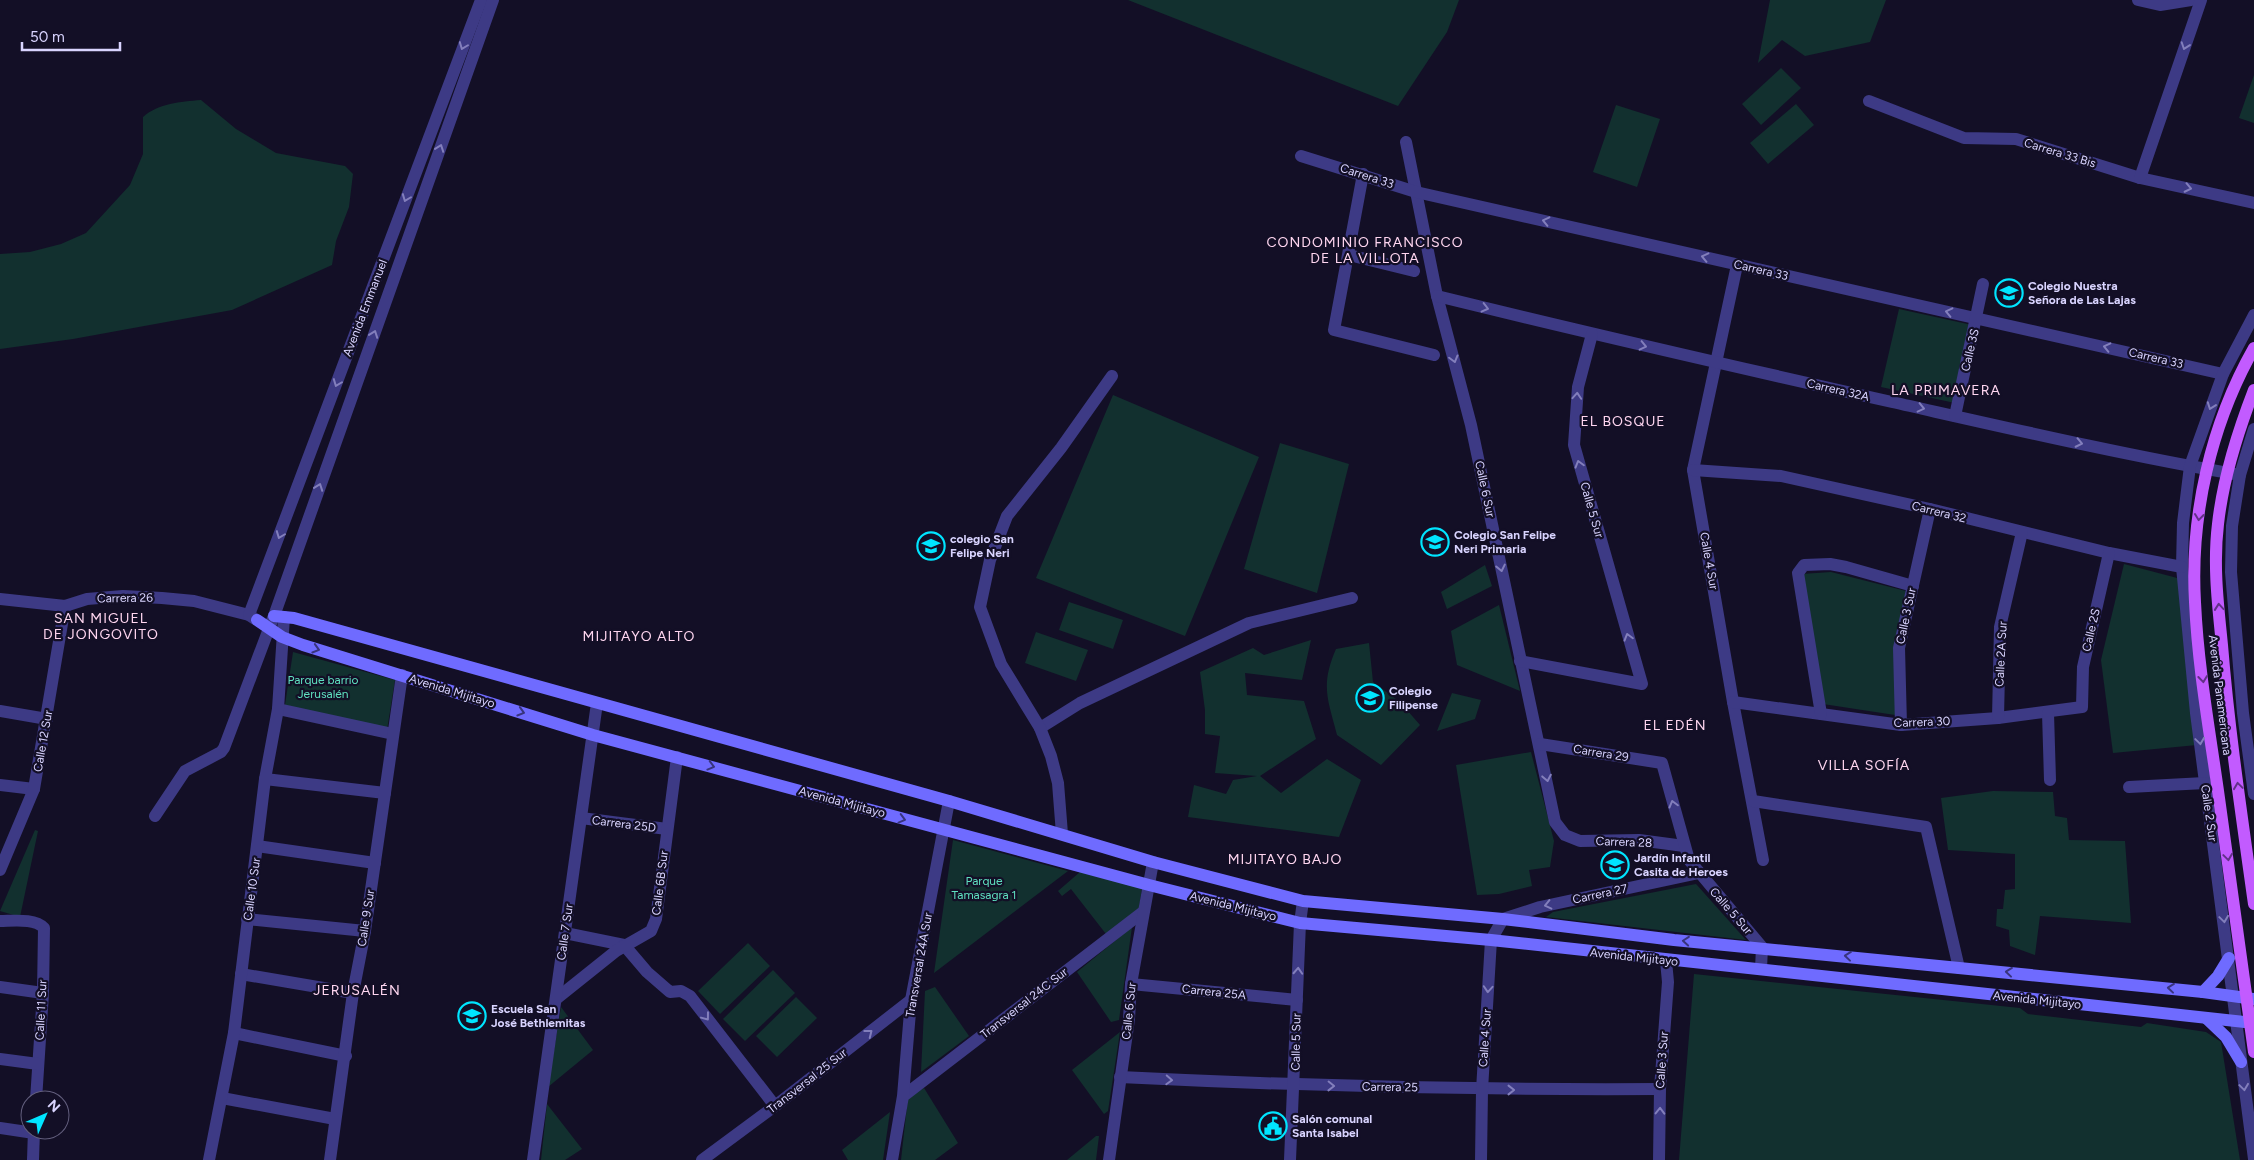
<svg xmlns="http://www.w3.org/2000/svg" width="2254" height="1160" viewBox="0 0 2254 1160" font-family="Figtree,sans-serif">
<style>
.green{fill:#12302f}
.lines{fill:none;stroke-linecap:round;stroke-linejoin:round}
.minor{stroke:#3d3a85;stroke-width:12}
.tertiary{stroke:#3d3a85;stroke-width:12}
.secondary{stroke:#6f6bff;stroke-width:12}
.primary{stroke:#c25bff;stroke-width:12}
.oneway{stroke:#837fbc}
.oneway2{stroke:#623188}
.oneway3{stroke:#38347d}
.labels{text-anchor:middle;stroke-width:4.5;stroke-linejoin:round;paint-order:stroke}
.street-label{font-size:12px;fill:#d9d4ff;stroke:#130f26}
.poi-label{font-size:12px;font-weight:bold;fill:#d9d4ff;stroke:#130f26;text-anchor:start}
.park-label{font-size:12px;fill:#5fe0c0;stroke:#130f26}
.neighbourhood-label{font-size:14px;letter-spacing:1px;fill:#ffd6f0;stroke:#130f26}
</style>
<rect width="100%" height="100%" fill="#130f26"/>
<g class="green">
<polygon points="1128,0 1459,0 1447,32 1398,106"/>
<polygon points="1770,0 1886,0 1870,42 1805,56 1782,40 1758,63"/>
<polygon points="1781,68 1801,88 1761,125 1742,104"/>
<polygon points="2254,75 2254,123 2239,118"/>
<path d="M201,100L236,129L276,153L345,166L353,174L349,207L336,241L332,265L232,310L73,339L0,349V254L30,252L61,244L86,233L130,185L143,154V117C159,103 180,102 201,100Z"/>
<polygon points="1796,104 1814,125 1768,164 1750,143"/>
<polygon points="1616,105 1660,119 1637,187 1593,172"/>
<polygon points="1899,309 1972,325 1955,403 1881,387"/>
<polygon points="1113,395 1259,457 1185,636 1036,578"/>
<polygon points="1280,443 1349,464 1317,593 1244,569"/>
<polygon points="2124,564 2181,579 2197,745 2113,753 2101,660"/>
<polygon points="1485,565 1492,586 1447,609 1441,592"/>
<polygon points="1831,572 1906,591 1895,715 1823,704 1802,574"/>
<polygon points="1069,602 1123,620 1113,649 1059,630"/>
<polygon points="1499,605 1520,691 1457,665 1451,631"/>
<polygon points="1036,632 1088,650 1076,681 1025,663"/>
<polygon points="1311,640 1302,680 1245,673 1247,695 1304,701 1316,739 1260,776 1281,793 1327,759 1361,780 1339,837 1188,817 1194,785 1226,794 1233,780 1257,776 1215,773 1220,736 1205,734 1205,710 1200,672 1253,648 1264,655"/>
<path d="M1369,643L1373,682L1400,702L1420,725L1381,765L1337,735C1328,699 1320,686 1336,649Z"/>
<polygon points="293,652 395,680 387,730 285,705"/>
<polygon points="1452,693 1481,700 1475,719 1437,731"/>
<polygon points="1531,752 1554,841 1550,867 1529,870 1532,886 1499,894 1477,895 1456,765"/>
<polygon points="1993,791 2053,792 2055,816 2067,818 2069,840 2125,841 2131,923 2040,916 2035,955 2010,946 2009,930 1996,926 1997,909 2003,909 2005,890 2015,889 2015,854 1948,850 1941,798"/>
<polygon points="35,830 38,831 20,917 0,911"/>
<polygon points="953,840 1068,871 934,973"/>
<polygon points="1080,872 1142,888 1139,908 1106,934 1071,889 1062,896 1058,891"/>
<polygon points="1696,884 1746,940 1546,917 1553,912"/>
<polygon points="1132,927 1119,1020 1111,1022 1077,972"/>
<polygon points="748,943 770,966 720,1014 698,991"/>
<polygon points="773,970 795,993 745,1041 723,1019"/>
<polygon points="1694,974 2020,1008 2028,1014 2141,1027 2147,1023 2206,1032 2221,1042 2240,1160 1679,1160"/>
<polygon points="935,987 969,1036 921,1072 925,991"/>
<polygon points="796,997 817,1018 777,1057 756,1036"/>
<polygon points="561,1007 593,1050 548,1087"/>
<polygon points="1120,1032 1108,1111 1104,1114 1072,1070"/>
<polygon points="924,1088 958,1143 935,1160 901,1160 908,1097"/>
<polygon points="547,1104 582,1149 565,1160 541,1160"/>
<polygon points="890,1112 883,1160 848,1160 842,1150"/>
<polygon points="1096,1136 1099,1136 1096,1160 1067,1160"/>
</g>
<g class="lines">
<g class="minor">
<polyline points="2138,0 2160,5 2191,0"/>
<polyline points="1869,101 1964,138 2016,139 2140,178 2254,203"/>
<polyline points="1406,142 1437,296 1471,425 1555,822 1565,835 1580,841 1639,840 1684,846"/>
<polyline points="1301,156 1416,192 2223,374"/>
<polyline points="1363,174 1334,330 1434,355"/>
<polyline points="2140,178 2201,0"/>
<polyline points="1349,255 1414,271"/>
<polyline points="1737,265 1693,470 1733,702 1763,860"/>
<path d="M1437,296C1588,333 1740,368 1892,402C2008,428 2124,455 2240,475"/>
<polyline points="2254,315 2223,374 2190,466 2183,523 2182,567 2196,713 2254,1159"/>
<polyline points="1955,416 1983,284"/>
<polyline points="2254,429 2240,475 2232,526 2231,572 2243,713 2254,794"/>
<polyline points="1693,470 1781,476 1930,509 2109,553 2182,567"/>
<polyline points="1520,661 1642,684 1574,445 1578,387 1592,334"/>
<polyline points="1733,702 1901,725 1998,718 2082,707 2083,667 2109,553"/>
<polyline points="278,709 393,734"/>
<polyline points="0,711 47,719"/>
<polyline points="2048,713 2050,780"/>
<polyline points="1821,714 1798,573 1804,565 1830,564 1846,567 1913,586"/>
<polyline points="1998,718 2000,627 2022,532"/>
<polyline points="1901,725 1899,648 1930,509"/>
<polyline points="1040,728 1080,703 1249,623 1352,598"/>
<polyline points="1540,744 1662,763 1689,860 1762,947 1761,969"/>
<polyline points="265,779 385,793"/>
<polyline points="0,785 34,789"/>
<polyline points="2129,787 2205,783"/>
<polyline points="1753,801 1926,827 1959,968"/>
<polyline points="155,816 185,771 221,752 224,748 273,618"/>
<polyline points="581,818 667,829"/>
<polyline points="1062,834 1058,783 1051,756 1040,728 1001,664 980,607 990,560 1007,516 1061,448 1112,376"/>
<polyline points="257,846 375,863"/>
<polyline points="0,870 34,789 65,606"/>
<polyline points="247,919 365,931"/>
<path d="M0,921C13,921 35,918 44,928L43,993L36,1100"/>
<polyline points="565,933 624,945"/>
<polyline points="624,945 647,972 670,992 681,991 690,996 775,1106"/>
<polyline points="241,974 353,993"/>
<polyline points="1131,984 1297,1000"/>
<polyline points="0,987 43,993"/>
<polyline points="556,999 616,951 651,931 656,919 677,757"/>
<polyline points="234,1033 346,1056"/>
<polyline points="0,1059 38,1064"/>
<path d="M1120,1077C1300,1086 1480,1090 1660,1089"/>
<polyline points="906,1094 1143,912"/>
<polyline points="222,1098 335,1119"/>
<polyline points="0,1128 34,1133"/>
<polyline points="33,1160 34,1130"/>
<polyline points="209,1160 234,1033 265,779 278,709 284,617"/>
<polyline points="330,1160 353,993 365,931 402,675"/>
<polyline points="533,1160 597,703"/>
<polyline points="702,1160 775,1106 911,1000"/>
<polyline points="892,1160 903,1096 911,1000 949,801"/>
<polyline points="1109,1160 1129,1019 1131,984 1153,862"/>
<polyline points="1290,1160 1300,923 1303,901"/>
<polyline points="1481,1160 1482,1090 1491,940 1503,919 1540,907 1699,873"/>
<polyline points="1659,1160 1660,1089 1668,982 1666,961"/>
</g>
<g class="tertiary">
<polyline points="0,599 65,606 87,599 123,596 162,598 194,601 249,615 255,619"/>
<polyline points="249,615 481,0"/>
<polyline points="274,616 493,0"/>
</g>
<g class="secondary">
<polyline points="274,616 294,618 949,801 1153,862 1303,901 1503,919 1674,940 2203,992 2254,999"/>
<polyline points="257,620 282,637 303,645 593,735 1149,885 1300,923 1491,940 2254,1023"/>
<polyline points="2203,992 2218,976 2229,958"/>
<polyline points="2206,1018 2226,1037 2241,1062"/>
</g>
<g class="primary">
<path d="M2254,348C2211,424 2190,515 2195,602C2198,668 2210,733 2219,798C2231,882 2242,967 2254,1052"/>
<path d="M2254,390C2237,434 2223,478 2218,524C2213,565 2218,605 2222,645C2229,732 2242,818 2254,904"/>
</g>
</g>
<defs><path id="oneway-chevron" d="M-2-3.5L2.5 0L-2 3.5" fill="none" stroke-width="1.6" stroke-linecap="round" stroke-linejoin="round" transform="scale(1.25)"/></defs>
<g class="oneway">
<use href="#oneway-chevron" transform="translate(463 46) rotate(111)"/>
<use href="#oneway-chevron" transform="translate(2185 46) rotate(109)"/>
<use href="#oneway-chevron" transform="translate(440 148) rotate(-70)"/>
<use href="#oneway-chevron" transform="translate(2188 188) rotate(12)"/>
<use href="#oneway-chevron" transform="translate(406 198) rotate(111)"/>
<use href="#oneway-chevron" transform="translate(1546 221) rotate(-167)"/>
<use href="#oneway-chevron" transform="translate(1705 257) rotate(-167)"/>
<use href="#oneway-chevron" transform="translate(1485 308) rotate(14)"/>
<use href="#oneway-chevron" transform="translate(1949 312) rotate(-167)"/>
<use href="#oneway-chevron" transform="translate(374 334) rotate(-70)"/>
<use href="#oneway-chevron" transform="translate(1643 346) rotate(13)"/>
<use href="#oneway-chevron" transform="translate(2107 347) rotate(-167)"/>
<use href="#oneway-chevron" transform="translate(1454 359) rotate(75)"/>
<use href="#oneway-chevron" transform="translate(337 383) rotate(111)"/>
<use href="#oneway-chevron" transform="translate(1577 396) rotate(-86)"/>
<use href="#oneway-chevron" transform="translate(2211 406) rotate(110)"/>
<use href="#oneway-chevron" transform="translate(1921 408) rotate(13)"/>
<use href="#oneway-chevron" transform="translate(2079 443) rotate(12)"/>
<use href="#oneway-chevron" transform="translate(1579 464) rotate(-106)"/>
<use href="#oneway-chevron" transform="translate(319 487) rotate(-70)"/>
<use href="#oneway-chevron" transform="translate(280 535) rotate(111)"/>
<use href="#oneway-chevron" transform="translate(1501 568) rotate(78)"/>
<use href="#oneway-chevron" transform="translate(1628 637) rotate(-106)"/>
<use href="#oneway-chevron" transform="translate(2200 741) rotate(82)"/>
<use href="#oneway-chevron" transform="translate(1547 778) rotate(79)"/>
<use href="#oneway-chevron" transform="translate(1673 804) rotate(-105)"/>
<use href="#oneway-chevron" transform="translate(1548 905) rotate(167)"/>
<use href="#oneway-chevron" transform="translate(2224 919) rotate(82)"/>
<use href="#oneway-chevron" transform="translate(1298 971) rotate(-87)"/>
<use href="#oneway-chevron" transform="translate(1488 989) rotate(94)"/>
<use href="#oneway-chevron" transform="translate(706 1017) rotate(53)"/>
<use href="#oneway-chevron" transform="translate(869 1033) rotate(-38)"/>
<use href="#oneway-chevron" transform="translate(1169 1080) rotate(3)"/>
<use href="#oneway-chevron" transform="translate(1331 1086) rotate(1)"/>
<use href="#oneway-chevron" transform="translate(2244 1087) rotate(82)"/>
<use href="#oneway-chevron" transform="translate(1511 1090)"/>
<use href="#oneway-chevron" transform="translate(1660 1111) rotate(-89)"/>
</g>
<g class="oneway2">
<use href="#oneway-chevron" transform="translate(2199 517) rotate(97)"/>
<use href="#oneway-chevron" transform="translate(2219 607) rotate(-95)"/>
<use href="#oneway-chevron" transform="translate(2203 679) rotate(83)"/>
<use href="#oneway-chevron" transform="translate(2238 786) rotate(-98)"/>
<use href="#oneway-chevron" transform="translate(2228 857) rotate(82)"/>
</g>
<g class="oneway3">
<use href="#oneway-chevron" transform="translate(316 649) rotate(17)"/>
<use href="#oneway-chevron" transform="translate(521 712) rotate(17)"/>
<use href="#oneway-chevron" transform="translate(711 766) rotate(15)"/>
<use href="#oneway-chevron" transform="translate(902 819) rotate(15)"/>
<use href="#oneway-chevron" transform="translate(1686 941) rotate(-175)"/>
<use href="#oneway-chevron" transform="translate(1848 956) rotate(-174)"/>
<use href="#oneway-chevron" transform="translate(2009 972) rotate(-174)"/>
<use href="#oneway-chevron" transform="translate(2171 988) rotate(-174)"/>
</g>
<defs>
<g id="school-ring" transform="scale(1.4375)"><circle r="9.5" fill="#130f26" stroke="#00e5ff" stroke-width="1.5"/><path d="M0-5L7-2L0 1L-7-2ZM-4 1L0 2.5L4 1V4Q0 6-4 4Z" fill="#00e5ff"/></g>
<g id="civic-ring" transform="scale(1.4375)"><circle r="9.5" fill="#130f26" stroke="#00e5ff" stroke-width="1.5"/><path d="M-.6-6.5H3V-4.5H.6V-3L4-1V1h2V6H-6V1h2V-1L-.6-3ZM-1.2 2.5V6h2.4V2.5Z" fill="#00e5ff"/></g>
</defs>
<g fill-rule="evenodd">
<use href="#school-ring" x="2009" y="293"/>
<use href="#school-ring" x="1435" y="542"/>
<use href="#school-ring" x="931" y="546"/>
<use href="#school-ring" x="1370" y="698"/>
<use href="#school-ring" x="1615" y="865"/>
<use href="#school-ring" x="472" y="1016"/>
<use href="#civic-ring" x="1273" y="1126"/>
</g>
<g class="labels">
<g class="street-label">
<text transform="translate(2060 153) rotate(17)" y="4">Carrera 33 Bis</text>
<text transform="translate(1367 176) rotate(18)" y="4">Carrera 33</text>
<text transform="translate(1761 270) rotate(13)" y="4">Carrera 33</text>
<text transform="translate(365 308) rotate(-69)" y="4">Avenida Emmanuel</text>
<text transform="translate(1970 350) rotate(-77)" y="4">Calle 3S</text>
<text transform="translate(2156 358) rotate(13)" y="4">Carrera 33</text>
<text transform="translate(1838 390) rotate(13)" y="4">Carrera 32A</text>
<text transform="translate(1485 489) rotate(78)" y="4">Calle 6 Sur</text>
<text transform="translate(1592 510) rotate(74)" y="4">Calle 5 Sur</text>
<text transform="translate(1939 512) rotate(14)" y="4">Carrera 32</text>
<text transform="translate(1709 561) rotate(80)" y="4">Calle 4 Sur</text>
<text transform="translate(125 598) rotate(-1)" y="4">Carrera 26</text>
<text transform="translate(1906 616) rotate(-78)" y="4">Calle 3 Sur</text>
<text transform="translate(2091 630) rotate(-77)" y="4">Calle 2S</text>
<text transform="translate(2001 654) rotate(-87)" y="4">Calle 2A Sur</text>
<text transform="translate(452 691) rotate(17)" y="4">Avenida Mijitayo</text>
<text transform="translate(2220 695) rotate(83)" y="4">Avenida Panamericana</text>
<text transform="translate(1922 722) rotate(-2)" y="4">Carrera 30</text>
<text transform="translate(43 741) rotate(-80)" y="4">Calle 12 Sur</text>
<text transform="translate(1601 753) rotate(9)" y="4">Carrera 29</text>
<text transform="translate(842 802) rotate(15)" y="4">Avenida Mijitayo</text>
<text transform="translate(2209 813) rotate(82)" y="4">Calle 2 Sur</text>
<text transform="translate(624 824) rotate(7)" y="4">Carrera 25D</text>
<text transform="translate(1624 842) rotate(2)" y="4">Carrera 28</text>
<text transform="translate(660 883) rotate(-83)" y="4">Calle 6B Sur</text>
<text transform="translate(252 889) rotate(-82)" y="4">Calle 10 Sur</text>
<text transform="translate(1600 894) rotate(-12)" y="4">Carrera 27</text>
<text transform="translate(1233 906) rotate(14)" y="4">Avenida Mijitayo</text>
<text transform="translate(1731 911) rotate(49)" y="4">Calle 5 Sur</text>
<text transform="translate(366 918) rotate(-81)" y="4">Calle 9 Sur</text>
<text transform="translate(565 932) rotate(-82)" y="4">Calle 7 Sur</text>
<text transform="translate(1634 957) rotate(6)" y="4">Avenida Mijitayo</text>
<text transform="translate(919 965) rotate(-80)" y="4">Transversal 24A Sur</text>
<text transform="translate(1214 992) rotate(6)" y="4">Carrera 25A</text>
<text transform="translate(2037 1000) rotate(6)" y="4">Avenida Mijitayo</text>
<text transform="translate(1024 1003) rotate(-38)" y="4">Transversal 24C Sur</text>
<text transform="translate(41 1010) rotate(-87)" y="4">Calle 11 Sur</text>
<text transform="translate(1129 1011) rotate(-84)" y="4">Calle 6 Sur</text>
<text transform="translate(1485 1038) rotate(-86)" y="4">Calle 4 Sur</text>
<text transform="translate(1296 1042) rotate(-89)" y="4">Calle 5 Sur</text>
<text transform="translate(1662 1060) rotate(-86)" y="4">Calle 3 Sur</text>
<text transform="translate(807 1081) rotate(-38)" y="4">Transversal 25 Sur</text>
<text transform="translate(1390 1087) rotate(1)" y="4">Carrera 25</text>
</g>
<g class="poi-label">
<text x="2028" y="290">Colegio Nuestra<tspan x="2028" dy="14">Señora de Las Lajas</tspan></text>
<text x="1454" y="539">Colegio San Felipe<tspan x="1454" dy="14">Neri Primaria</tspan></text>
<text x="950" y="543">colegio San<tspan x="950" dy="14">Felipe Neri</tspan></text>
<text x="1389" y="695">Colegio<tspan x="1389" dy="14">Filipense</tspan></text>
<text x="1634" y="862">Jardín Infantil<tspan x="1634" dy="14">Casita de Heroes</tspan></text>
<text x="491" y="1013">Escuela San<tspan x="491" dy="14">José Bethlemitas</tspan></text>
<text x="1292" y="1123">Salón comunal<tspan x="1292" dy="14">Santa Isabel</tspan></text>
</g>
<g class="park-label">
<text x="323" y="684">Parque barrio<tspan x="323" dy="14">Jerusalén</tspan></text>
<text x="984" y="885">Parque<tspan x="984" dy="14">Tamasagra 1</tspan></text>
</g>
<g class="neighbourhood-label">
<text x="1365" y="247">CONDOMINIO FRANCISCO<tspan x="1365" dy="16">DE LA VILLOTA</tspan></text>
<text x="1946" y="395">LA PRIMAVERA</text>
<text x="1623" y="426">EL BOSQUE</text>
<text x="101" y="623">SAN MIGUEL<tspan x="101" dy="16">DE JONGOVITO</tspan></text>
<text x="639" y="641">MIJITAYO ALTO</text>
<text x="1675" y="730">EL EDÉN</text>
<text x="1864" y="770">VILLA SOFÍA</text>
<text x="1285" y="864">MIJITAYO BAJO</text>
<text x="357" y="995">JERUSALÉN</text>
</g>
</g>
<g transform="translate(45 1115) rotate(45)"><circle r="24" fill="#130f26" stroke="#625e7d"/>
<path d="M0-4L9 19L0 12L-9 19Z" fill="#00e5ff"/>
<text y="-8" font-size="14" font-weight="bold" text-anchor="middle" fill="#d9d4ff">N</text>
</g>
<path d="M22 42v8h98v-8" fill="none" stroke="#d9d4ff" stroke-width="2.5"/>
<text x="30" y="42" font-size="15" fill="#d9d4ff" stroke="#130f26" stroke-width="4" paint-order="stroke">50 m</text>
</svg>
